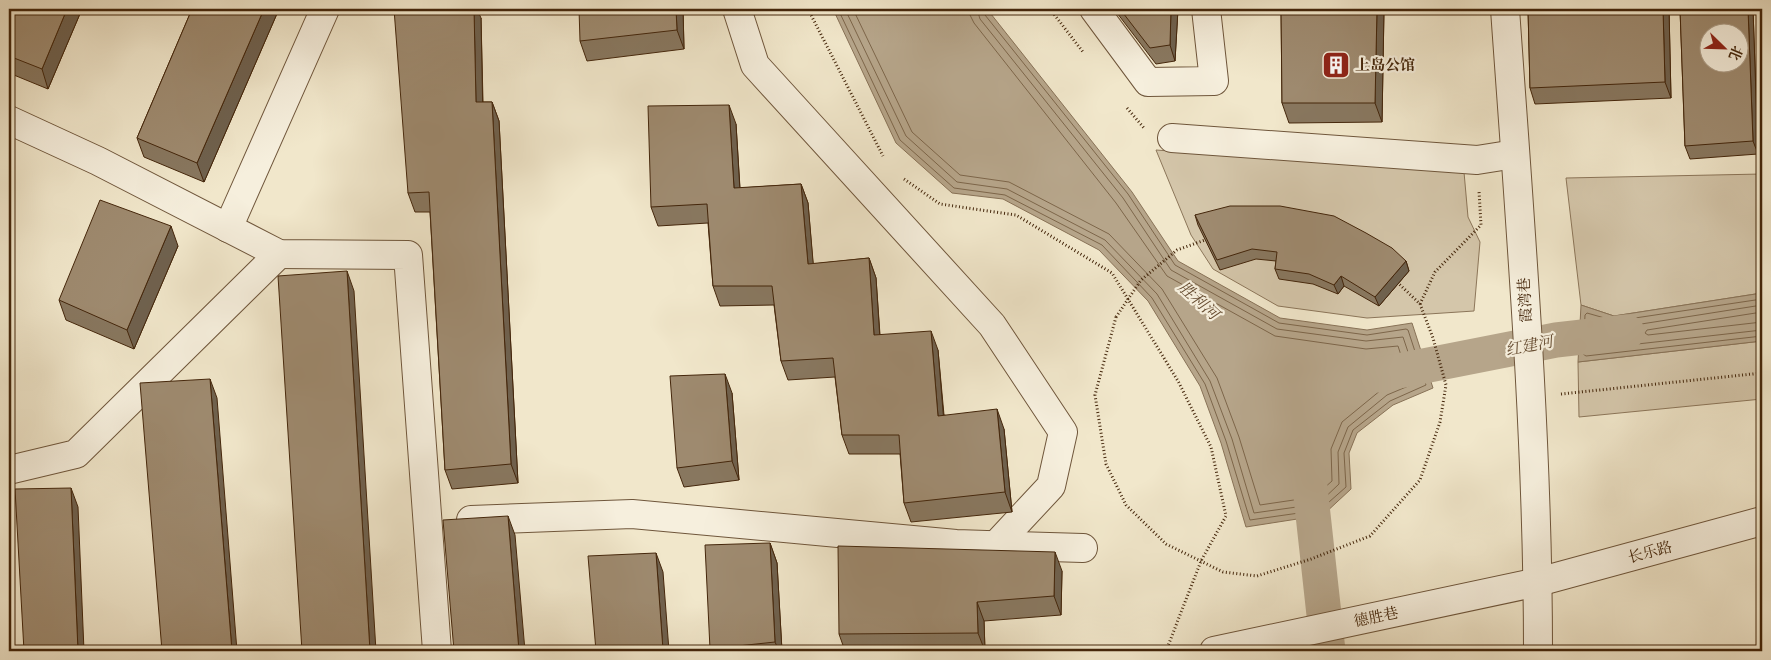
<svg xmlns="http://www.w3.org/2000/svg" width="1771" height="660" viewBox="0 0 1771 660" font-family="'Libre Caslon Text','Noto Serif SC',serif">
<style>
.green{fill:#d4c6aa;stroke:#8c765a}
.water{fill:#b6a58a;stroke:#887257}
.lines{fill:none;stroke-linecap:round;stroke-linejoin:round}
.shore{stroke:#7d664a;stroke-width:1}
.canal{stroke:#b6a58a;stroke-width:35}
.minor-casing{stroke:#6f563b;stroke-width:30}
.path{stroke:#44260b;stroke-width:3;stroke-dasharray:1 2.5;stroke-linecap:butt}
.minor{stroke:#f6efdd;stroke-width:28}
.path-bridge{stroke:#44260b;stroke-width:3;stroke-dasharray:1 2.5;stroke-linecap:butt}
.wall{fill:#88775f;stroke:#44260b}
.shaded-wall{fill:#6f614e;stroke:#44260b}
.building{fill:#9e8a6f;stroke:#44260b;fill-rule:evenodd}
.labels{text-anchor:middle;stroke-width:4.5;stroke-linejoin:round;paint-order:stroke}
.poi-label{font-size:15px;font-weight:bold;fill:#44260b;stroke:#f6efdd;text-anchor:start}
.street-label{font-size:15px;fill:#44260b;stroke:#f6efdd}
.water-label{font-size:16px;font-style:italic;fill:#664c31;stroke:#f6efdd}
</style>
<rect width="100%" height="100%" fill="#f1e7cb"/>
<filter id="stains"><feTurbulence type="fractalNoise" baseFrequency=".004" numOctaves="4"/><feColorMatrix values="0 0 0 0 .2 0 0 0 0 .09 0 0 0 0 .02 0 0 0 .5 -.17"/></filter>
<radialGradient id="worn" r=".72"><stop offset=".6" stop-color="#630" stop-opacity="0"/><stop offset="1" stop-color="#630" stop-opacity=".3"/></radialGradient>
<g class="green">
<polygon points="1156,150 1464,172 1468,217 1480,242 1474,311 1367,318 1278,306 1213,269 1191,235"/>
<polygon points="1762,174 1762,293 1614,316 1581,305 1566,178"/>
<polygon points="1762,341 1762,399 1579,417 1578,362"/>
</g>
<g class="water">
<polygon points="833,9 987,9 1132,192 1178,261 1280,318 1367,330 1412,323 1433,388 1393,405 1357,433 1349,453 1351,489 1323,515 1246,527 1221,443 1200,386 1148,301 1099,250 1003,199 952,193 896,143"/>
<polygon points="1762,293 1762,341 1578,362 1581,305 1614,316"/>
</g>
<g class="lines">
<g class="shore">
<polyline points="838,9 900,140 954,188 1005,195 1102,245 1152,298 1205,384 1226,441 1250,520 1320,510 1346,487 1344,453 1353,430 1390,401 1426,385 1408,330 1406,329 1367,335 1279,323 1175,265 1128,194 985,15 983,9"/>
<polyline points="845,9 906,136 957,182 1007,189 1105,240 1157,294 1210,381 1232,439 1254,513 1318,504 1339,484 1338,452 1348,427 1387,395 1418,382 1403,337 1366,341 1277,329 1171,270 1123,198 980,19 977,9"/>
<polyline points="853,9 912,132 960,175 1009,182 1109,234 1162,289 1217,378 1239,437 1260,505 1314,497 1332,481 1331,449 1342,422 1381,390 1408,377 1398,346 1366,349 1275,336 1167,276 1116,203 974,23 970,15 969,9"/>
<polyline points="1762,299 1615,321 1587,313 1585,315 1583,354 1586,356 1762,336"/>
<polyline points="1762,305 1616,328 1593,322 1591,324 1590,347 1593,349 1762,330"/>
<polyline points="1762,312 1647,330 1645,333 1648,335 1762,322"/>
</g>
<g class="canal">
<polyline points="1378,375 1556,340 1627,332"/>
<polyline points="1308,469 1328,651"/>
</g>
<g class="minor-casing">
<g id="minor">
<polyline points="737,9 755,65 992,325 1063,432 1051,486 996,545"/>
<polyline points="1094,9 1148,82 1214,81 1206,9"/>
<path d="M1505,9C1520,222 1538,437 1538,651"/>
<polyline points="9,120 98,161 279,254 408,255 437,651"/>
<polyline points="1172,138 1477,160 1515,154"/>
<polyline points="228,228 325,9"/>
<polyline points="9,470 76,454 279,254"/>
<polyline points="471,520 632,514 956,544 1083,548"/>
<polyline points="1214,651 1538,582 1762,521"/>
</g>
</g>
<g class="path">
<polyline points="808,9 883,156"/>
<polyline points="1050,9 1083,52"/>
<polyline points="1127,108 1144,128"/>
<polyline points="904,179 940,204 1016,215 1112,273 1178,381 1211,447 1226,516 1201,561 1166,651"/>
<polyline points="1420,304 1435,272 1481,225 1479,191"/>
<polyline points="1116,317 1095,395 1106,464 1126,505 1166,544 1223,572 1257,576 1311,559 1370,536 1420,480 1440,422 1446,385 1433,338 1420,304 1396,281"/>
<polyline points="1561,394 1762,373"/>
</g>
<use href="#minor" class="minor"/>
<polyline class="path-bridge" points="1116,317 1141,280 1177,250 1205,240"/>
</g>
<g class="wall">
<polygon points="9,9 82,9 48,89 9,73"/>
<polygon points="192,9 279,9 204,182 144,157 137,138"/>
<polygon points="683,9 684,49 587,61 580,41"/>
<polygon points="1114,9 1178,9 1175,61 1156,64"/>
<polygon points="1281,9 1384,9 1382,122 1289,123 1282,103"/>
<polygon points="1528,9 1669,9 1671,98 1535,104 1530,88"/>
<polygon points="1680,9 1753,9 1758,154 1690,159 1685,146"/>
<polygon points="481,18 483,102 492,102 499,121 518,483 452,489 445,470 430,212 415,212 408,193"/>
<polygon points="736,124 740,188 801,184 808,203 813,264 869,258 876,278 880,335 938,350 944,415 1004,429 1012,512 911,522 904,503 900,454 849,454 842,435 835,377 788,380 781,361 774,305 720,306 713,286 708,223 658,226 651,207"/>
<polygon points="1195,215 1406,261 1409,271 1379,306 1344,286 1338,294 1313,284 1279,279 1275,269 1276,261 1256,259 1220,270 1198,225"/>
<polygon points="178,246 134,349 66,320 59,300"/>
<polygon points="732,393 739,480 684,487 677,468"/>
<polygon points="770,543 777,563 782,651 711,651 710,649"/>
<polygon points="1062,571 1061,615 984,621 985,651 845,651 839,634"/>
</g>
<g class="shaded-wall">
<polygon points="67,9 82,9 48,89 42,69"/>
<polygon points="264,9 279,9 204,182 197,163"/>
<polygon points="474,9 477,9 481,18 483,121 476,102"/>
<polygon points="676,9 683,9 684,49 677,30"/>
<polygon points="1171,9 1178,9 1175,61 1170,45"/>
<polygon points="1377,9 1384,9 1382,122 1375,103"/>
<polygon points="1663,9 1669,9 1671,98 1665,82"/>
<polygon points="1748,9 1753,9 1758,154 1753,141"/>
<polygon points="492,102 499,121 518,483 511,464"/>
<polygon points="729,105 736,124 741,208 734,188"/>
<polygon points="801,184 808,203 815,284 808,264"/>
<polygon points="171,226 178,246 134,349 127,330"/>
<polygon points="869,258 876,278 881,355 874,335"/>
<polygon points="1406,261 1409,271 1379,306 1375,297"/>
<polygon points="347,271 354,291 376,651 370,651"/>
<polygon points="1341,276 1344,286 1338,294 1334,285"/>
<polygon points="931,331 938,350 945,435 938,416"/>
<polygon points="725,374 732,393 739,480 732,461"/>
<polygon points="210,379 217,398 237,651 232,651"/>
<polygon points="997,409 1004,429 1012,512 1005,492"/>
<polygon points="71,488 78,507 84,651 78,651"/>
<polygon points="508,516 515,535 525,651 519,651"/>
<polygon points="770,543 777,563 782,651 779,651 775,642"/>
<polygon points="1055,552 1062,571 1061,615 1054,596"/>
<polygon points="656,553 663,572 669,651 663,651 663,650"/>
<polygon points="977,602 984,621 985,651 978,633"/>
</g>
<g class="building">
<polygon points="9,9 67,9 42,69 9,56"/>
<polygon points="192,9 264,9 197,163 137,138"/>
<polygon points="394,9 474,9 476,102 492,102 511,464 445,470 429,192 408,193"/>
<polygon points="579,9 676,9 677,30 580,41"/>
<polygon points="1120,9 1171,9 1170,45 1150,48"/>
<polygon points="1281,9 1377,9 1375,103 1282,103"/>
<polygon points="1528,9 1663,9 1665,82 1530,88"/>
<path d="M1680,9H1748L1753,141L1685,146ZM1708,32H1738V62H1708Z"/>
<polygon points="729,105 734,188 801,184 808,264 869,258 874,335 931,331 938,416 997,409 1005,492 904,503 899,435 842,435 833,358 781,361 772,286 713,286 707,204 651,207 648,106"/>
<polygon points="100,200 171,226 127,330 59,300"/>
<polygon points="1230,206 1280,206 1334,216 1366,233 1392,248 1406,261 1375,297 1341,276 1334,285 1309,274 1275,269 1277,252 1252,249 1217,260 1195,215"/>
<polygon points="347,271 370,651 302,651 278,276"/>
<polygon points="725,374 732,461 677,468 670,376"/>
<polygon points="210,379 232,651 162,651 140,383"/>
<polygon points="71,488 78,651 24,651 15,489"/>
<polygon points="508,516 519,651 454,651 443,520"/>
<polygon points="770,543 775,642 710,649 705,545"/>
<polygon points="838,546 1055,552 1054,596 977,602 978,633 839,634"/>
<polygon points="656,553 663,650 657,651 596,651 588,556"/>
</g>
<defs>
<g id="building-square" transform="scale(1.4375)"><rect x="-9" y="-9" width="18" height="18" rx="4" fill="#8f2418" stroke="#f6efdd"/><path d="M-4-6H4V6H1V3H-1V6H-4ZM-2.5-4.3h1.7v1.8h-1.7ZM.8-4.3h1.7v1.8H.8ZM-2.5-1h1.7V.8h-1.7ZM.8-1h1.7V.8H.8Z" fill="#fff"/></g>
</defs>
<g fill-rule="evenodd">
<use href="#building-square" x="1336" y="65"/>
</g>
<g class="labels">
<g class="poi-label">
<text x="1355" y="70">上岛公馆</text>
</g>
<g class="street-label">
<text transform="translate(1525 300) rotate(-93)" y="5">霞湾巷</text>
<text transform="translate(1650 552) rotate(-15)" y="5">长乐路</text>
<text transform="translate(1376 617) rotate(-12)" y="5">德胜巷</text>
</g>
<g class="water-label">
<text transform="translate(1199 300) rotate(42)" y="6">胜利河</text>
<text transform="translate(1529 345) rotate(-11)" y="6">红建河</text>
</g>
</g>
<rect width="1771" height="660" fill="none" stroke="#f1e7cb" stroke-width="30"/>
<rect x="10" y="10" width="1751" height="640" fill="none" stroke="#44260b" stroke-width="2.5"/>
<rect x="15" y="15" width="1741" height="630" fill="none" stroke="#44260b"/>
<g transform="translate(1724 48) rotate(113)"><circle r="24" fill="#f6efdd" stroke="#af9f89"/>
<path d="M0-4L9 19L0 12L-9 19Z" fill="#8f2418"/>
<text y="-8" font-size="14" font-weight="bold" text-anchor="middle" fill="#44260b">北</text>
</g>
<rect width="100%" height="100%" filter="url(#stains)"/>
<rect width="100%" height="100%" fill="url(#worn)"/>
</svg>
